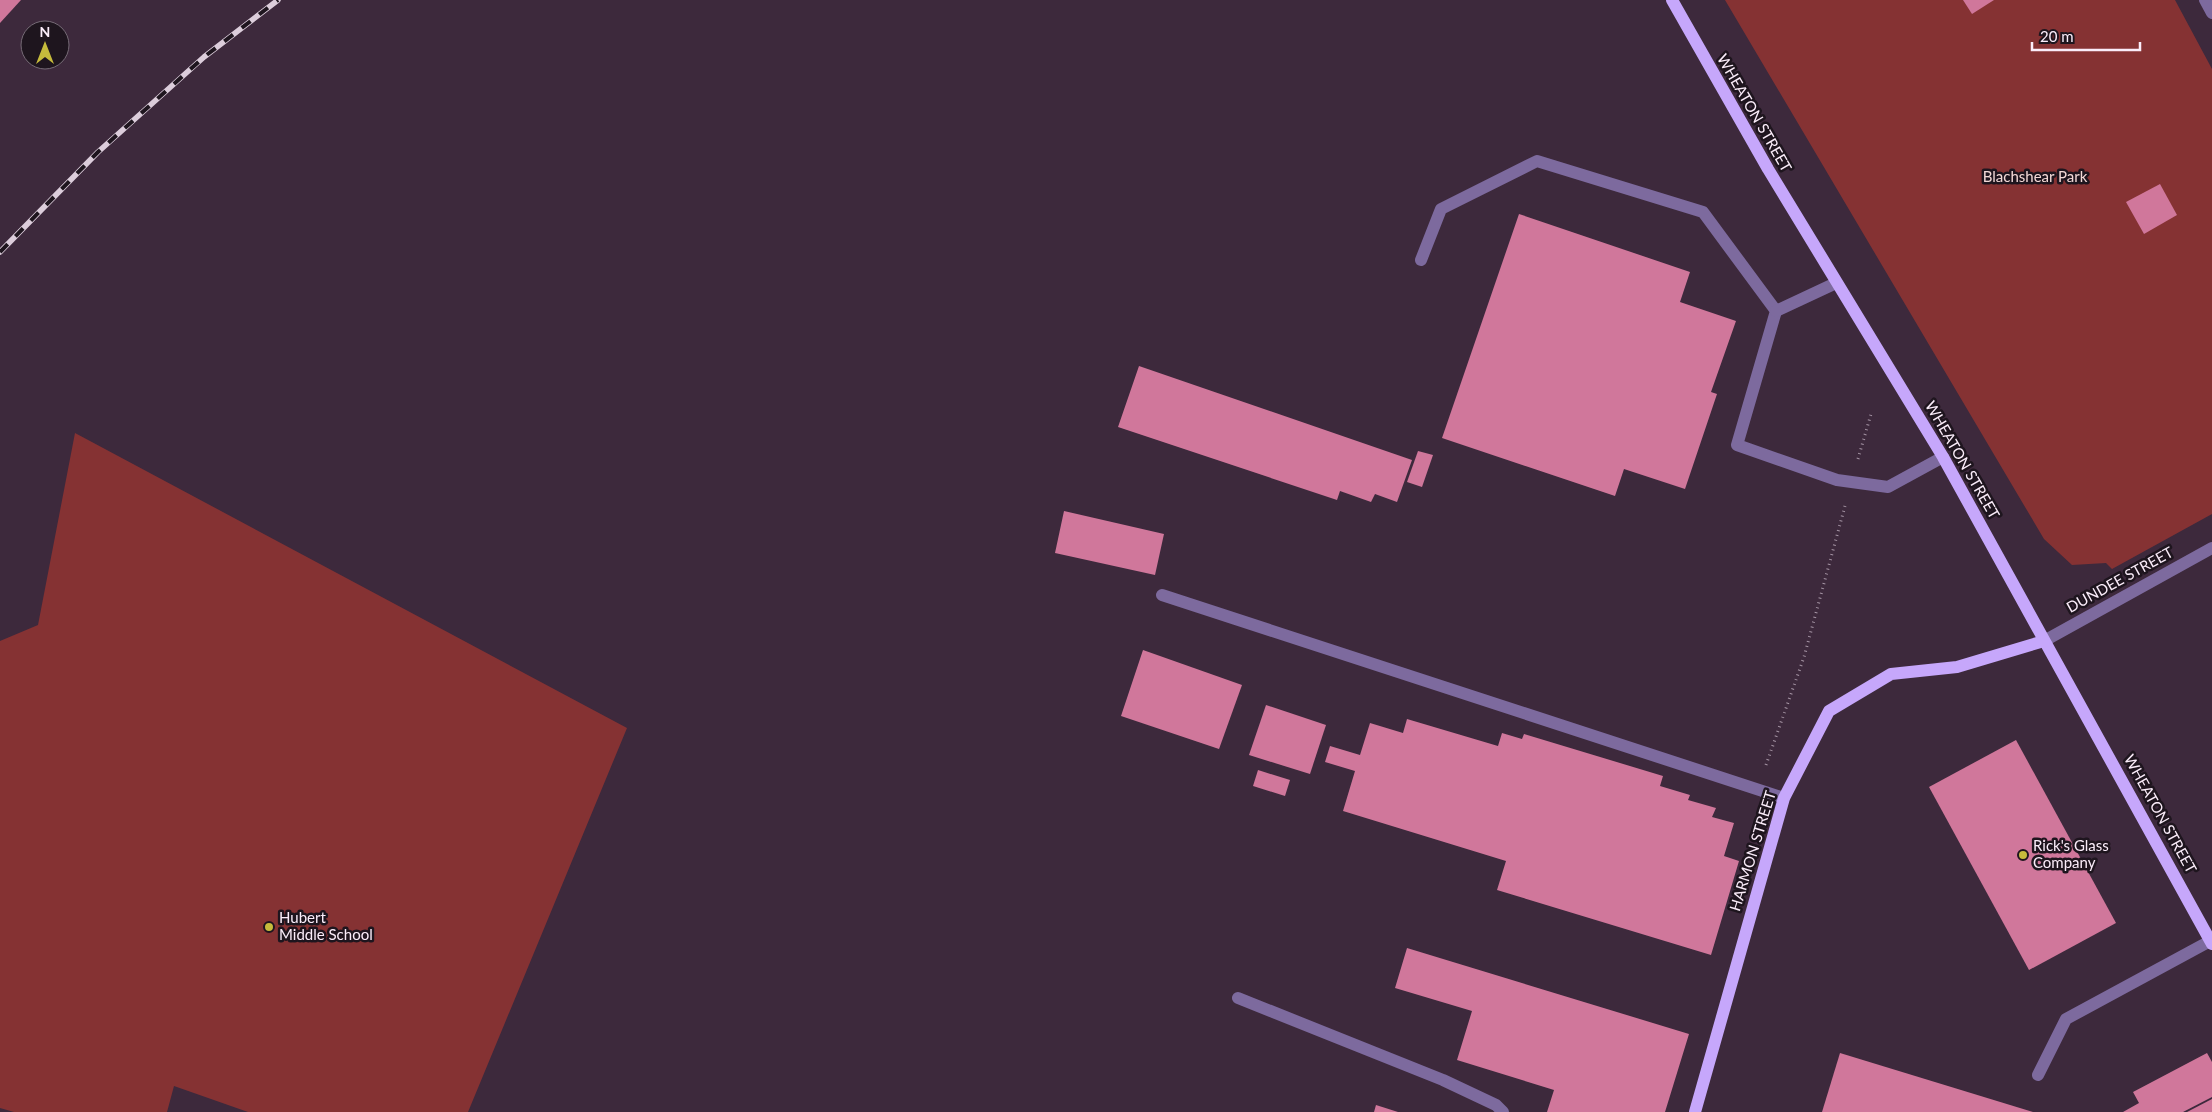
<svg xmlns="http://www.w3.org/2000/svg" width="2212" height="1112" viewBox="0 0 2212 1112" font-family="Lato,sans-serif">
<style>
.green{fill:#853233}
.building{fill:#d0779b}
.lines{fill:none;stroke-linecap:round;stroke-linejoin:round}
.path{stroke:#a594a4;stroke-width:3;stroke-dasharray:1 4;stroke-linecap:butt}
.minor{stroke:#7d6a9e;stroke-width:12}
.major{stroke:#c6a7fb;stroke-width:12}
.rail-casing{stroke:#dccddb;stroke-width:5.5}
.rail{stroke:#1e151e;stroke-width:4;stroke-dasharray:11;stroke-linecap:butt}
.poi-dot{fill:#c6bb3c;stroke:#1e151e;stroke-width:2}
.labels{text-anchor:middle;stroke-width:5;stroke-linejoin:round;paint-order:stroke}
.street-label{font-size:15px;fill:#fbedfa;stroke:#1e151e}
.park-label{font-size:15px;fill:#f3d9d7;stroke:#1e151e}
.poi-label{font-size:15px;fill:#fbedfa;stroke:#1e151e;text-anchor:start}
</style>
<rect width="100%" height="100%" fill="#3d293c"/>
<g class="green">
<polygon points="1725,0 2175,0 2212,69 2212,514 2112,569 2106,563 2072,565 2044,539"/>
<polygon points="75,433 627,728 468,1112 248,1112 174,1086 167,1112 14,1112 0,1108 0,641 38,625"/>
</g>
<g class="building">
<polygon points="0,0 21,0 0,23"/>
<polygon points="1963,0 1994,0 1972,14"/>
<polygon points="2160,184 2177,215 2144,234 2126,202"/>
<polygon points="1519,214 1690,272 1680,302 1736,321 1711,392 1717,394 1685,489 1624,469 1615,496 1442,438"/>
<polygon points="1139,366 1412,460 1397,502 1375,494 1371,502 1340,491 1337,500 1118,427"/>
<polygon points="1418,451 1433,455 1422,487 1407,482"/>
<polygon points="1064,511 1164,534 1155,575 1055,553"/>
<polygon points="1143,650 1242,685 1219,749 1121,716"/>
<polygon points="1266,705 1326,725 1310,774 1249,755"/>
<polygon points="1407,719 1498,746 1502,733 1522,739 1524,734 1663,776 1660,786 1690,795 1688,800 1716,808 1712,817 1734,823 1724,856 1739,861 1711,955 1497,890 1506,861 1343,811 1355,771 1325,762 1330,746 1360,755 1370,723 1403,733"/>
<polygon points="2016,740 2116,923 2029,970 1929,787"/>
<polygon points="1258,770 1290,780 1285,796 1253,786"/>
<polygon points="1407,948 1689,1034 1665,1112 1547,1112 1554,1090 1457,1060 1472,1011 1395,988"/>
<polygon points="1840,1053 2033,1112 1822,1112"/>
<polygon points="2207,1053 2212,1062 2212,1097 2183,1112 2123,1112 2139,1103 2133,1092"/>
<polygon points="2212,1099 2212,1112 2187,1112"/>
<polygon points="1376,1105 1398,1112 1374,1112"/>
</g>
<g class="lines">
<g class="path">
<polyline points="1858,459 1871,414"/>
<polyline points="1766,765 1804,657 1845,506"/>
</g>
<g class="minor">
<polyline points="2205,0 2212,13"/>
<polyline points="1421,260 1441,209 1537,161 1703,212 1776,311 1737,445 1837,480 1888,487 1943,457"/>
<polyline points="1776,311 1836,283"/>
<polyline points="1162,595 1784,798"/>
<polyline points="2044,641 2212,548"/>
<polyline points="1238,998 1443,1080 1496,1105 1503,1112"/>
<polyline points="2038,1075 2066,1019 2212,940"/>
</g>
<g class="major">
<polyline points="1672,0 1768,169 1943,457 2212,944"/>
<polyline points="1695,1112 1784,798 1829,711 1891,674 1957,667 2044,641"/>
</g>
<g class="rail-casing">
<polyline id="rail" points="0,252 98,152 204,57 278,0"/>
</g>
<use href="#rail" class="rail"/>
</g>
<g class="poi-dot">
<circle cx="2023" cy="855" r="5"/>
<circle cx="269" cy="927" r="5"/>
</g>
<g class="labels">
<g class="street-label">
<text transform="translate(1754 113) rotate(60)" y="5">WHEATON STREET</text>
<text transform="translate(1962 460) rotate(60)" y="5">WHEATON STREET</text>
<text transform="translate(2120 580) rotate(-29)" y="5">DUNDEE STREET</text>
<text transform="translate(2160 814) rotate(61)" y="5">WHEATON STREET</text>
<text transform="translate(1753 851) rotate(-73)" y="5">HARMON STREET</text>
</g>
<g class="park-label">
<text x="2035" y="182">Blachshear Park</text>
</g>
<g class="poi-label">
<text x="2033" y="851">Rick's Glass<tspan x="2033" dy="17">Company</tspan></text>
<text x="279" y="923">Hubert<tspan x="279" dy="17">Middle School</tspan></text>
</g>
</g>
<g transform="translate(45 45)"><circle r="24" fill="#1e151e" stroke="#766b76"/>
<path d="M0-4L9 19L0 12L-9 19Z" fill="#c6bb3c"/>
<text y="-8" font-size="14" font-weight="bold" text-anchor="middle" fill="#fbedfa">N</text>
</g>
<path d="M2032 42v8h108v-8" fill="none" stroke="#fbedfa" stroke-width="2.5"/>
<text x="2040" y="42" font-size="15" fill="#fbedfa" stroke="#1e151e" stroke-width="4" paint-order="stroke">20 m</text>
</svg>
